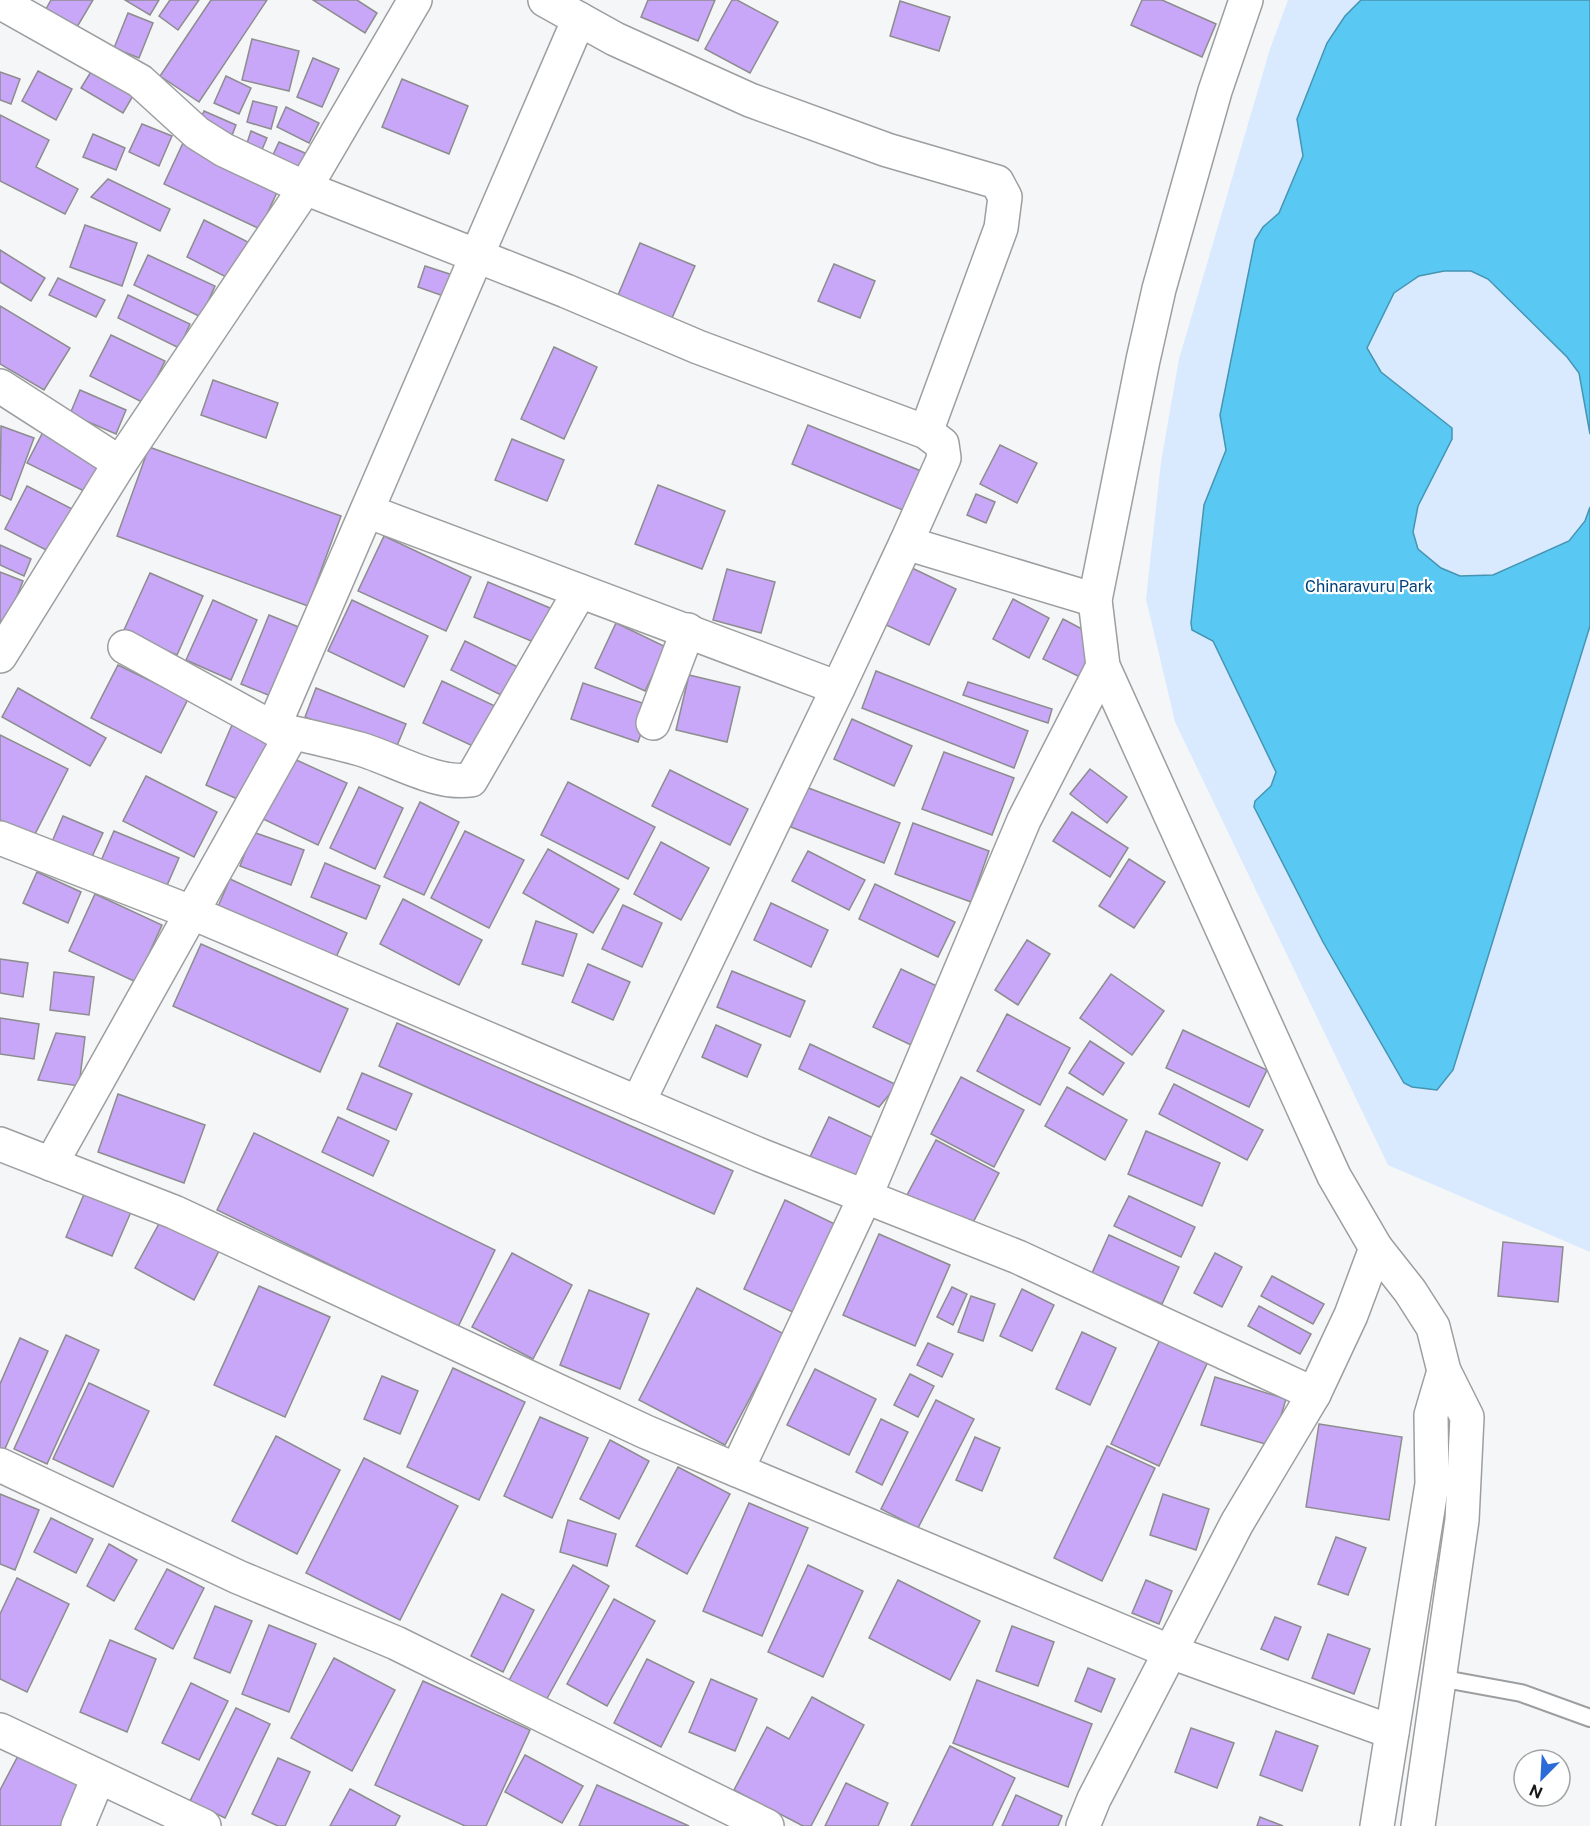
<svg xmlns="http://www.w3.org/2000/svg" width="1590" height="1826" viewBox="0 0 1590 1826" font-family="'Public Sans',sans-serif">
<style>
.green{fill:#d9eaff}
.water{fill:#59c9f4;stroke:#4594b2;stroke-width:1.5}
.building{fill:#c8a7f8;stroke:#8d8c8e;stroke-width:1.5}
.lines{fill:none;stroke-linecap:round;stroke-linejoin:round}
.service-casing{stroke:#9c9ea0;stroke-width:20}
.minor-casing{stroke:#9c9ea0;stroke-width:36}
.secondary-casing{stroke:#9c9ea0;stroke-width:36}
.service{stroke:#fff;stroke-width:16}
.minor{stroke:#fff;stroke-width:33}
.secondary{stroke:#fff;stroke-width:33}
.labels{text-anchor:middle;stroke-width:4.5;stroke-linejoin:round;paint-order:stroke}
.park-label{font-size:16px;fill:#00417e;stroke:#fff}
</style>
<rect width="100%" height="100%" fill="#f5f6f8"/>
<polygon class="green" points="1288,0 1590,0 1590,1252 1388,1165 1175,722 1146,599 1161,462 1179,359 1270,49"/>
<polygon class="water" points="1361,0 1590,0 1590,434 1579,373 1567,357 1488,279 1471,271 1444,271 1419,276 1394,293 1367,348 1381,372 1452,428 1452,439 1418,506 1413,532 1418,549 1441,568 1460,576 1493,575 1569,541 1585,521 1590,507 1590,626 1453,1070 1437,1090 1412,1087 1404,1083 1323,942 1254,807 1255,801 1271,786 1276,772 1213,641 1192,630 1191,623 1204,505 1226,450 1220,415 1255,240 1263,227 1279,213 1303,156 1297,119 1327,43 1345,16"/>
<g class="building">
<polygon points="51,0 93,0 77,27 46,9"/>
<polygon points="125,0 159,0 150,15"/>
<polygon points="170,0 199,0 178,30 159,16"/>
<polygon points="211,0 267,0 199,102 160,76"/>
<polygon points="313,0 357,0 377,13 365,33"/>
<polygon points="648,0 715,0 698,41 641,17"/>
<polygon points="732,0 737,0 778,22 750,73 705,49"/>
<polygon points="1142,0 1162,0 1216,24 1202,57 1131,25"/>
<polygon points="900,1 950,17 939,51 890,36"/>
<polygon points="128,13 153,23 139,58 114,48"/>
<polygon points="252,39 299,51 289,91 242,80"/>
<polygon points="313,58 339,69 322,107 297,97"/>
<polygon points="92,70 134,94 123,113 81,88"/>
<polygon points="38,71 72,89 56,120 22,101"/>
<polygon points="0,72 20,79 11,104 0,100"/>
<polygon points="226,76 251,88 239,114 214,103"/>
<polygon points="402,79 468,106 449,154 382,127"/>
<polygon points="253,101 277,107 271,129 247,122"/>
<polygon points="286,107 319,123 309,143 277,127"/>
<polygon points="204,111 236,125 231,138 198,125"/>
<polygon points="0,115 49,140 36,167 78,189 65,214 0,181"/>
<polygon points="142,124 172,136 159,166 129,152"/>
<polygon points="251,131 267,138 261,152 246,146"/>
<polygon points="93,134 125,148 116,170 83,157"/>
<polygon points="279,142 305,153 303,171 272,157"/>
<polygon points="183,143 279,188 260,229 164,184"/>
<polygon points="108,179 170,209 160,231 91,197"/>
<polygon points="204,220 248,242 230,279 187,257"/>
<polygon points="85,225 137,243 122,286 70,267"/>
<polygon points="640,243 695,266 672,318 618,295"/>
<polygon points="0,250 45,278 31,301 0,282"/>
<polygon points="148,255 215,286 201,317 134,285"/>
<polygon points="834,264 875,281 860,318 818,301"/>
<polygon points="425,266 459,277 452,299 418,287"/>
<polygon points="58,278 105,300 96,317 49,295"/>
<polygon points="128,295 190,324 179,348 118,318"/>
<polygon points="0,306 70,348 44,390 0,364"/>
<polygon points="111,335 165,361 144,403 90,376"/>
<polygon points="554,347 597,367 564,439 521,419"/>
<polygon points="213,380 278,403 266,438 201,415"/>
<polygon points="80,390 126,410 116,434 70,414"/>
<polygon points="808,425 926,473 910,513 792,464"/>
<polygon points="1,426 34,438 11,500 0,495"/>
<polygon points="43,432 101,461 86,492 27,463"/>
<polygon points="512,439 564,460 547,501 495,480"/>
<polygon points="1000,445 1037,463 1017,503 980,484"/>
<polygon points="149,447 341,516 308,606 117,536"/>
<polygon points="658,485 725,511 702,569 635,544"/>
<polygon points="27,486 76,511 54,554 5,529"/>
<polygon points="976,494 995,502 986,523 967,515"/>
<polygon points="384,536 471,577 446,631 358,591"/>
<polygon points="0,545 31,559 24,576 0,565"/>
<polygon points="912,568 956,589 929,645 884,624"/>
<polygon points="727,569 775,582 761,633 713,620"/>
<polygon points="0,572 23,581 6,624 0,622"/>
<polygon points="150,573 203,596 177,655 123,632"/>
<polygon points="488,582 550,608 536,643 474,617"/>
<polygon points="1013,599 1049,618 1029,658 993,639"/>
<polygon points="213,600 257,620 231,680 186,660"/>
<polygon points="352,600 428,636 404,687 328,651"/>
<polygon points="269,615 306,630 278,699 241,684"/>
<polygon points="1063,619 1099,638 1080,677 1043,659"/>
<polygon points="616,623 666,647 645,691 595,668"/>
<polygon points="465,641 522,669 507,698 451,670"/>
<polygon points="118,665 188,699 161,753 91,718"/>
<polygon points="876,671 1028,731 1014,768 862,708"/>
<polygon points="689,675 740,687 727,742 676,730"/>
<polygon points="442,681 495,706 475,747 423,723"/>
<polygon points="968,682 1052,709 1048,723 963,695"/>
<polygon points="583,683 651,706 638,742 571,719"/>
<polygon points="18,688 106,738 90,766 2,717"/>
<polygon points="316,688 406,724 394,753 305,717"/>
<polygon points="852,719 912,746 894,786 834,759"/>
<polygon points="232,725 271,742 244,802 206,785"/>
<polygon points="0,735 68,769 34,836 0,820"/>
<polygon points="944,752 1014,778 992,835 922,809"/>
<polygon points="292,758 347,783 318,845 263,819"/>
<polygon points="1090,769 1127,797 1107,823 1070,794"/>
<polygon points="670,770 748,809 730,845 652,806"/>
<polygon points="146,776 217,812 194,857 123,821"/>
<polygon points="568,782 655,827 628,879 541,835"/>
<polygon points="359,787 403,808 375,869 330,848"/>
<polygon points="806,787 900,823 884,863 791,827"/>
<polygon points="420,802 459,822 424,895 384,877"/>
<polygon points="1072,812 1128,848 1110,877 1053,841"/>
<polygon points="63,816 103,833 90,861 51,844"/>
<polygon points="913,823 989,851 971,902 895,874"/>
<polygon points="114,831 179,858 165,890 100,863"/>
<polygon points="465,831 524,860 489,928 431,898"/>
<polygon points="253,832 304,850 291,885 240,866"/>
<polygon points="661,842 709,868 681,920 634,894"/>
<polygon points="548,849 619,889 593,933 523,893"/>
<polygon points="808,851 865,880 849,910 792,881"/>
<polygon points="1129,859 1165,882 1134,928 1099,906"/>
<polygon points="325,863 380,886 366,919 311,897"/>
<polygon points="37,872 81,892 68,923 23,903"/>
<polygon points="230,879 347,933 333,964 216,911"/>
<polygon points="875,884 955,922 938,957 859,919"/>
<polygon points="95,894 162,925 136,982 69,951"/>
<polygon points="403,899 482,940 459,985 380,944"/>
<polygon points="771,903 828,930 811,967 754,940"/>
<polygon points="623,905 662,923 642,967 602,949"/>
<polygon points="536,921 577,934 563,976 522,964"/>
<polygon points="1027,940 1050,954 1018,1005 995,990"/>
<polygon points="201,944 348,1009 320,1072 173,1006"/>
<polygon points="0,959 28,963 23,997 0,993"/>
<polygon points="588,964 630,982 613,1020 572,1002"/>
<polygon points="901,969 939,987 911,1045 873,1027"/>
<polygon points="732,971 805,1001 790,1037 717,1007"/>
<polygon points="54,972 94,977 89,1015 50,1010"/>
<polygon points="1111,974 1164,1011 1132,1055 1080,1018"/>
<polygon points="1007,1014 1070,1048 1040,1105 977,1071"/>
<polygon points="0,1018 39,1024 34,1059 0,1054"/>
<polygon points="397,1023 733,1171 714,1214 379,1066"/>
<polygon points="716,1025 761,1045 747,1077 702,1057"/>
<polygon points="1183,1030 1267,1070 1249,1107 1166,1068"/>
<polygon points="56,1033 85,1037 79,1086 38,1080"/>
<polygon points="1090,1041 1124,1063 1103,1095 1069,1073"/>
<polygon points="810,1044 897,1085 879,1107 799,1069"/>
<polygon points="362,1073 412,1094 396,1130 347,1109"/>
<polygon points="961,1077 1024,1110 994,1167 931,1134"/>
<polygon points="1174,1084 1263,1130 1247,1160 1159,1114"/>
<polygon points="1067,1087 1127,1120 1105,1160 1045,1126"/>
<polygon points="118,1094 205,1125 184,1183 98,1152"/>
<polygon points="338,1117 389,1141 373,1176 322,1152"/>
<polygon points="829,1117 882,1142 862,1183 810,1157"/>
<polygon points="1146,1131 1220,1163 1202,1206 1128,1174"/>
<polygon points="254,1133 495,1250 458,1327 217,1210"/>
<polygon points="936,1140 999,1173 969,1230 906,1197"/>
<polygon points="85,1192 131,1212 112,1256 66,1237"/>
<polygon points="1129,1196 1195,1227 1181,1257 1114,1226"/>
<polygon points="785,1200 841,1227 799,1315 744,1289"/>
<polygon points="161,1220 219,1251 194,1300 135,1268"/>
<polygon points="879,1234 950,1265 915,1346 843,1315"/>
<polygon points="1109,1235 1179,1267 1162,1304 1092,1273"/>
<polygon points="1503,1242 1563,1247 1558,1302 1498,1296"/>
<polygon points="512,1253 572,1285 533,1359 472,1327"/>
<polygon points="1215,1253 1242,1267 1222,1307 1194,1293"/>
<polygon points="1272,1276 1324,1304 1313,1324 1261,1296"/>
<polygon points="259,1286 330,1317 285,1417 214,1385"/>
<polygon points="952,1287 967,1294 953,1325 937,1317"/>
<polygon points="697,1288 784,1334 725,1445 639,1400"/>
<polygon points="1022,1289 1054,1305 1032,1351 1000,1336"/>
<polygon points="589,1290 649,1314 620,1389 560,1365"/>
<polygon points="971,1296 995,1304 983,1341 958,1332"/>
<polygon points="1259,1306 1311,1334 1300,1354 1248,1326"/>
<polygon points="1164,1331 1212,1353 1159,1466 1111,1444"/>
<polygon points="1082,1332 1116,1348 1090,1405 1056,1389"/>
<polygon points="66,1335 99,1350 47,1464 14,1449"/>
<polygon points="20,1338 48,1351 4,1451 0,1449 0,1384"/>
<polygon points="928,1343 953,1354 942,1377 917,1365"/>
<polygon points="453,1368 525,1402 479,1500 407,1467"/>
<polygon points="815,1369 876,1399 849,1455 787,1425"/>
<polygon points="910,1374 934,1386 918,1417 894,1405"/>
<polygon points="382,1376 418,1391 400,1434 364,1419"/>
<polygon points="1215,1377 1286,1399 1272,1446 1201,1425"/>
<polygon points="89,1383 149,1411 113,1487 53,1459"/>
<polygon points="936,1400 974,1419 918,1528 881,1509"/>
<polygon points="540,1417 588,1438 552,1518 504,1496"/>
<polygon points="881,1419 908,1432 882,1485 856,1472"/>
<polygon points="1319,1424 1402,1437 1389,1520 1306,1507"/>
<polygon points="276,1436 340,1470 297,1554 232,1521"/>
<polygon points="975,1437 1000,1448 982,1491 956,1480"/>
<polygon points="610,1440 649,1461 619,1519 580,1499"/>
<polygon points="1107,1446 1155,1468 1102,1581 1054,1558"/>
<polygon points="364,1458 458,1506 400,1620 306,1573"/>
<polygon points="678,1467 730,1494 687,1574 636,1546"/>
<polygon points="0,1494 39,1510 15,1570 0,1564"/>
<polygon points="1163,1494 1209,1509 1196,1550 1150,1535"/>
<polygon points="749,1503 808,1528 762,1636 703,1611"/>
<polygon points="51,1518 93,1539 76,1573 34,1552"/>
<polygon points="568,1520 616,1534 607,1566 560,1552"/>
<polygon points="1336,1537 1366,1548 1348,1595 1318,1584"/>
<polygon points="109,1544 137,1560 114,1601 87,1586"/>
<polygon points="573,1565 609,1586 545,1702 508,1682"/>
<polygon points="808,1565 863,1591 823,1677 768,1652"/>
<polygon points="167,1569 204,1588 173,1649 135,1629"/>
<polygon points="17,1578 69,1604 27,1692 0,1679 0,1614"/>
<polygon points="898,1580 980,1621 950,1680 869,1638"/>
<polygon points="1146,1580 1172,1591 1159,1624 1132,1613"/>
<polygon points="502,1594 534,1610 503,1672 471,1656"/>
<polygon points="614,1599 655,1621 607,1706 567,1684"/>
<polygon points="215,1606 252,1621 230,1673 194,1658"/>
<polygon points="1275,1617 1301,1627 1288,1660 1261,1649"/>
<polygon points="269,1625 316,1644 289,1712 242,1694"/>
<polygon points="1012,1626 1054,1642 1038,1686 996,1671"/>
<polygon points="1328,1634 1370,1649 1354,1694 1312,1678"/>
<polygon points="110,1640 156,1659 127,1732 80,1712"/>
<polygon points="334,1658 395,1690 352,1771 291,1738"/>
<polygon points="647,1659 694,1682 661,1747 614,1723"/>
<polygon points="1088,1668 1115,1679 1101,1712 1075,1701"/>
<polygon points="711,1679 757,1699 735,1751 689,1732"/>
<polygon points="977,1680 1092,1724 1068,1787 953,1743"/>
<polygon points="423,1681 530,1730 486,1826 465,1826 375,1785"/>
<polygon points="191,1683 228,1701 199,1760 162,1743"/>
<polygon points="812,1697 864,1725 811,1826 803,1826 734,1790 767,1727 789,1739"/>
<polygon points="236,1708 270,1724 225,1818 190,1801"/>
<polygon points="1191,1728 1234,1743 1217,1788 1175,1772"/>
<polygon points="1276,1731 1318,1746 1302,1791 1260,1775"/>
<polygon points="950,1746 1015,1778 992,1826 911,1826"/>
<polygon points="19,1754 84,1787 64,1826 0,1826 0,1790"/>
<polygon points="525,1755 583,1786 562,1823 505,1792"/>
<polygon points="278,1758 310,1772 285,1826 278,1826 252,1814"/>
<polygon points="846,1783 888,1803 878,1826 825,1826"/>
<polygon points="597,1785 689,1826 579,1826"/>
<polygon points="350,1789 400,1816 395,1826 330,1826"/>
<polygon points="1016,1795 1062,1816 1058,1826 1002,1826"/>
<polygon points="1260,1817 1283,1826 1257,1826"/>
</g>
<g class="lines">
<g class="service-casing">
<polyline id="service" points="1439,1678 1521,1693 1590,1718"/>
</g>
<g class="minor-casing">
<g id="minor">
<polyline points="545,0 615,39 750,100 887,150 997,182 1005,197 1001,228 926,432"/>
<polyline points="0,2 140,81 197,133 224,150 305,188 566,291 698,347 926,432 942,444 944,458 906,543 1095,600"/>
<path d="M579,19L273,728C302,735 331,741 360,749C394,759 435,785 471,780L580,591"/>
<polyline points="0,386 120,463"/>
<polyline points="367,511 838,688"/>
<polyline points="125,647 291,738"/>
<polyline points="0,656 120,463 305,188 415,0"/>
<polyline points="653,723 688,630"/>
<polyline points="0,838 193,913 760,1155 1018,1257 1314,1394"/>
<polyline points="638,1103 838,688 906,543"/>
<polyline points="0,1144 174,1212 646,1432 1171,1652 1392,1732"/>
<polyline points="51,1164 290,737"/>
<polyline points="0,1465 238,1577 396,1643 767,1826"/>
<polyline points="737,1470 865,1197 1024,820 1103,666"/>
<polyline points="0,1730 204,1826"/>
<polyline points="78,1826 98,1778"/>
<polyline points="1083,1826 1094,1799 1237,1523 1314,1394 1351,1315 1376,1248"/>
</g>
</g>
<g class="secondary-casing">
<g id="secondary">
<polyline points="1246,0 1215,91 1159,289 1143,360 1095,600 1103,666 1334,1176 1376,1248 1410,1291 1433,1327 1444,1371 1467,1417 1462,1520 1418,1826"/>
<polyline points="1377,1826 1432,1484 1431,1415 1444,1371"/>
</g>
</g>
<use href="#service" class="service"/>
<use href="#minor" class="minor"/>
<use href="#secondary" class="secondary"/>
</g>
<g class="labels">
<g class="park-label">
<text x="1369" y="592">Chinaravuru Park</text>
</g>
</g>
<g transform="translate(1542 1778) rotate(204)"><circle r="28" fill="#ffffff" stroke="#a2a3a3" stroke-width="1.5"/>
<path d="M0-4.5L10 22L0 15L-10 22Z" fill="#2b6bd8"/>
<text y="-9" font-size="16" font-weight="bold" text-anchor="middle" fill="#171819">N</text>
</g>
</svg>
